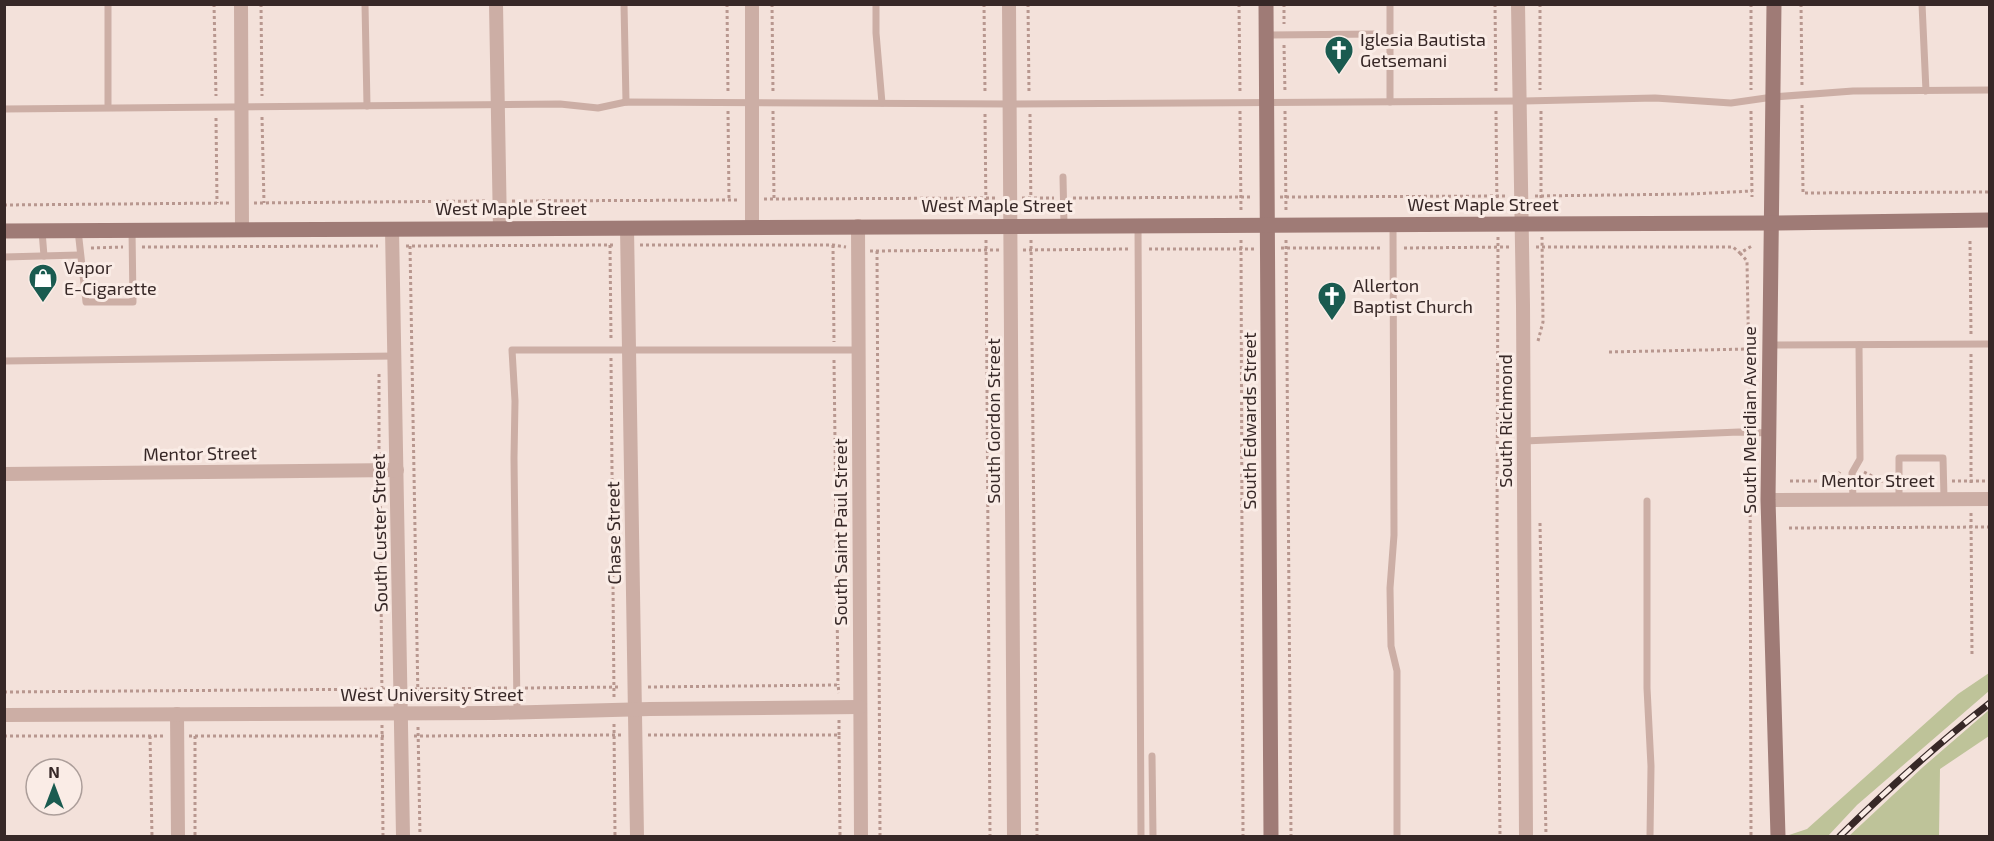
<svg xmlns="http://www.w3.org/2000/svg" width="1994" height="841" viewBox="0 0 1994 841" font-family="'Exo 2',sans-serif">
<style>
.green{fill:#bec399}
.lines{fill:none;stroke-linecap:round;stroke-linejoin:round}
.path{stroke:#b8978f;stroke-width:3;stroke-dasharray:3 3;stroke-linecap:butt}
.lane{stroke:#ccaea5;stroke-width:7}
.street{stroke:#ccaea5;stroke-width:14}
.secondary{stroke:#9f7b76;stroke-width:15}
.rail-casing{stroke:#372827;stroke-width:7}
.rail{stroke:#faece6;stroke-width:4.5;stroke-dasharray:14;stroke-linecap:butt}
.labels{text-anchor:middle;stroke-width:6;stroke-linejoin:round;paint-order:stroke}
.poi-label{font-size:18px;fill:#372827;stroke:#faece6;text-anchor:start}
.street-label{font-size:18px;fill:#372827;stroke:#faece6}
</style>
<rect width="100%" height="100%" fill="#f3e1da"/>
<g class="green">
<polygon points="1989,673 1989,691 1857,805 1828,836 1789,836 1789,835 1807,829 1958,694"/>
<polygon points="1989,710 1989,736 1940,769 1939,836 1849,836 1923,767"/>
</g>
<g class="lines">
<g class="path">
<polyline points="214,4 216,96"/>
<polyline points="261,4 262,96"/>
<polyline points="727,4 728,93"/>
<polyline points="772,4 773,93"/>
<polyline points="984,4 985,93"/>
<polyline points="1028,4 1029,93"/>
<polyline points="1239,4 1240,93"/>
<polyline points="1284,4 1284,24"/>
<polyline points="1495,4 1496,93"/>
<polyline points="1540,4 1540,90"/>
<polyline points="1751,4 1751,90"/>
<polyline points="1801,4 1802,87"/>
<polyline points="1284,45 1285,93"/>
<polyline points="1802,105 1803,193 1990,192"/>
<polyline points="728,111 729,200"/>
<polyline points="773,111 774,199"/>
<polyline points="1240,111 1241,213"/>
<polyline points="1285,111 1286,213"/>
<polyline points="1496,111 1497,210"/>
<polyline points="1541,111 1541,210"/>
<polyline points="1751,111 1752,197"/>
<polyline points="985,114 986,213"/>
<polyline points="1030,114 1031,213"/>
<polyline points="262,117 264,203"/>
<polyline points="216,118 217,203"/>
<polyline points="1535,196 1691,194 1752,191"/>
<polyline points="1280,197 1507,196"/>
<polyline points="1022,198 1054,198"/>
<polyline points="1073,198 1252,197"/>
<polyline points="764,199 997,198"/>
<polyline points="512,201 739,200"/>
<polyline points="254,203 487,201"/>
<polyline points="4,205 229,203"/>
<polyline points="1498,237 1497,529 1500,836"/>
<polyline points="986,240 990,836"/>
<polyline points="1031,240 1037,836"/>
<polyline points="1241,240 1243,836"/>
<polyline points="1286,240 1291,836"/>
<polyline points="1970,241 1971,335"/>
<polyline points="610,245 611,340"/>
<polyline points="640,245 833,245 846,247"/>
<polyline points="833,245 834,342"/>
<polyline points="406,246 615,245"/>
<polyline points="410,246 418,700"/>
<polyline points="142,247 378,246"/>
<polyline points="1536,247 1733,247 1740,253 1752,246"/>
<polyline points="91,248 123,247"/>
<polyline points="1281,248 1383,248"/>
<polyline points="1404,248 1509,247"/>
<polyline points="1149,249 1254,249"/>
<polyline points="1023,250 1128,249"/>
<polyline points="870,251 999,250"/>
<polyline points="877,251 880,836"/>
<polyline points="1740,253 1747,261 1750,424"/>
<polyline points="1538,341 1543,322 1542,237"/>
<polyline points="1609,352 1749,349"/>
<polyline points="1971,354 1971,485"/>
<polyline points="611,358 614,697"/>
<polyline points="834,360 838,685"/>
<polyline points="379,374 379,458"/>
<polyline points="1750,442 1751,836"/>
<polyline points="1864,472 1882,481 1889,481"/>
<polyline points="1790,481 1834,481 1840,472"/>
<polyline points="1907,481 1934,481"/>
<polyline points="1952,481 1990,481"/>
<polyline points="380,482 382,700"/>
<polyline points="1971,513 1972,656"/>
<polyline points="1540,523 1546,836"/>
<polyline points="1789,528 1990,527"/>
<polyline points="648,687 838,685 839,693"/>
<polyline points="525,688 621,687"/>
<polyline points="414,689 507,688"/>
<polyline points="4,692 387,689"/>
<polyline points="614,724 615,836"/>
<polyline points="382,725 383,836"/>
<polyline points="418,727 420,836"/>
<polyline points="648,735 839,735 840,836"/>
<polyline points="839,735 839,720"/>
<polyline points="4,736 165,736"/>
<polyline points="150,736 152,836"/>
<polyline points="189,736 387,736"/>
<polyline points="195,736 195,836"/>
<polyline points="414,736 624,735"/>
</g>
<g class="lane">
<polyline points="108,4 108,107"/>
<polyline points="365,4 367,106"/>
<polyline points="624,4 626,102"/>
<polyline points="876,4 876,33 882,103"/>
<polyline points="1390,4 1390,102"/>
<polyline points="1922,4 1926,91"/>
<polyline points="1266,35 1377,34"/>
<polyline points="4,109 560,104 598,108 626,102 1010,104 1519,101 1655,98 1731,103 1773,97 1853,91 1990,90"/>
<polyline points="1063,177 1064,225"/>
<polyline points="1393,224 1394,535 1390,588 1391,646 1397,671 1397,836"/>
<polyline points="1138,225 1141,836"/>
<polyline points="78,230 86,302 133,302 132,230"/>
<polyline points="42,231 44,256"/>
<polyline points="4,257 79,255"/>
<polyline points="1770,345 1990,344"/>
<polyline points="4,361 395,356"/>
<polyline points="1524,441 1739,432 1769,433"/>
<polyline points="1853,498 1852,473 1860,459 1859,345"/>
<polyline points="1899,498 1899,458 1943,458 1944,498"/>
<polyline points="1647,501 1647,688 1651,766 1650,836"/>
<polyline points="517,712 514,458 515,401 512,350 859,350"/>
<polyline points="1152,756 1153,836"/>
</g>
<g class="street">
<polyline points="241,4 242,229"/>
<polyline points="496,4 500,229"/>
<polyline points="752,4 752,227"/>
<polyline points="1009,4 1014,836"/>
<polyline points="1518,4 1523,305 1526,836"/>
<polyline points="858,226 861,836"/>
<polyline points="627,228 637,836"/>
<polyline points="392,229 403,836"/>
<polyline points="4,474 397,470"/>
<polyline points="1768,500 1990,499"/>
<polyline points="177,714 178,836"/>
<polyline points="4,715 494,713 650,709 860,707"/>
</g>
<g class="secondary">
<polyline points="1266,4 1271,836"/>
<polyline points="1774,4 1768,500 1778,836"/>
<polyline points="4,231 1771,223 1990,220"/>
</g>
<g class="rail-casing">
<path id="rail" d="M1840,836C1888,789 1937,744 1990,703"/>
</g>
<use href="#rail" class="rail"/>
</g>
<defs>
<g id="church-pin" transform="scale(1.5)"><path d="M0 17L-7.5 6A9.5 9.5 0 1 1 7.5 6Z" fill="#1a5b50" stroke="#faece6"/><path d="M-1.2-6h2.4v3.5h3.3v2.4h-3.3V6h-2.4V-.1h-3.3v-2.4h3.3Z" fill="#fff"/></g>
<g id="shop-pin" transform="scale(1.5)"><path d="M0 17L-7.5 6A9.5 9.5 0 1 1 7.5 6Z" fill="#1a5b50" stroke="#faece6"/><path d="M-5-2.5h2.3a2.7 3.5 0 0 1 5.4 0H5L5.5 6h-11ZM-1.5-2.5h3a1.5 2.3 0 0 0-3 0Z" fill="#fff"/></g>
</defs>
<g fill-rule="evenodd">
<use href="#church-pin" x="1339" y="50"/>
<use href="#shop-pin" x="43" y="278"/>
<use href="#church-pin" x="1332" y="296"/>
</g>
<g class="labels">
<g class="poi-label">
<text x="1360" y="46">Iglesia Bautista<tspan x="1360" dy="21">Getsemani</tspan></text>
<text x="64" y="274">Vapor<tspan x="64" dy="21">E-Cigarette</tspan></text>
<text x="1353" y="292">Allerton<tspan x="1353" dy="21">Baptist Church</tspan></text>
</g>
<g class="street-label">
<text x="1483" y="211">West Maple Street</text>
<text x="997" y="212">West Maple Street</text>
<text x="511" y="215">West Maple Street</text>
<text transform="translate(1750 420) rotate(-90)" y="6">South Meridian Avenue</text>
<text transform="translate(994 421) rotate(-90)" y="6">South Gordon Street</text>
<text transform="translate(1250 421) rotate(-90)" y="6">South Edwards Street</text>
<text transform="translate(1506 421) rotate(-90)" y="6">South Richmond</text>
<text transform="translate(200 454) rotate(-1)" y="6">Mentor Street</text>
<text x="1878" y="487">Mentor Street</text>
<text transform="translate(841 532) rotate(-90)" y="6">South Saint Paul Street</text>
<text transform="translate(380 533) rotate(-91)" y="6">South Custer Street</text>
<text transform="translate(614 533) rotate(-91)" y="6">Chase Street</text>
<text x="432" y="701">West University Street</text>
</g>
</g>
<rect width="1994" height="841" fill="none" stroke="#372827" stroke-width="12"/>
<g transform="translate(54 787)"><circle r="28" fill="#faece6" stroke="#ac9e9a" stroke-width="1.5"/>
<path d="M0-4.5L10 22L0 15L-10 22Z" fill="#1a5b50"/>
<text y="-9" font-size="16" font-weight="bold" text-anchor="middle" fill="#372827">N</text>
</g>
</svg>
